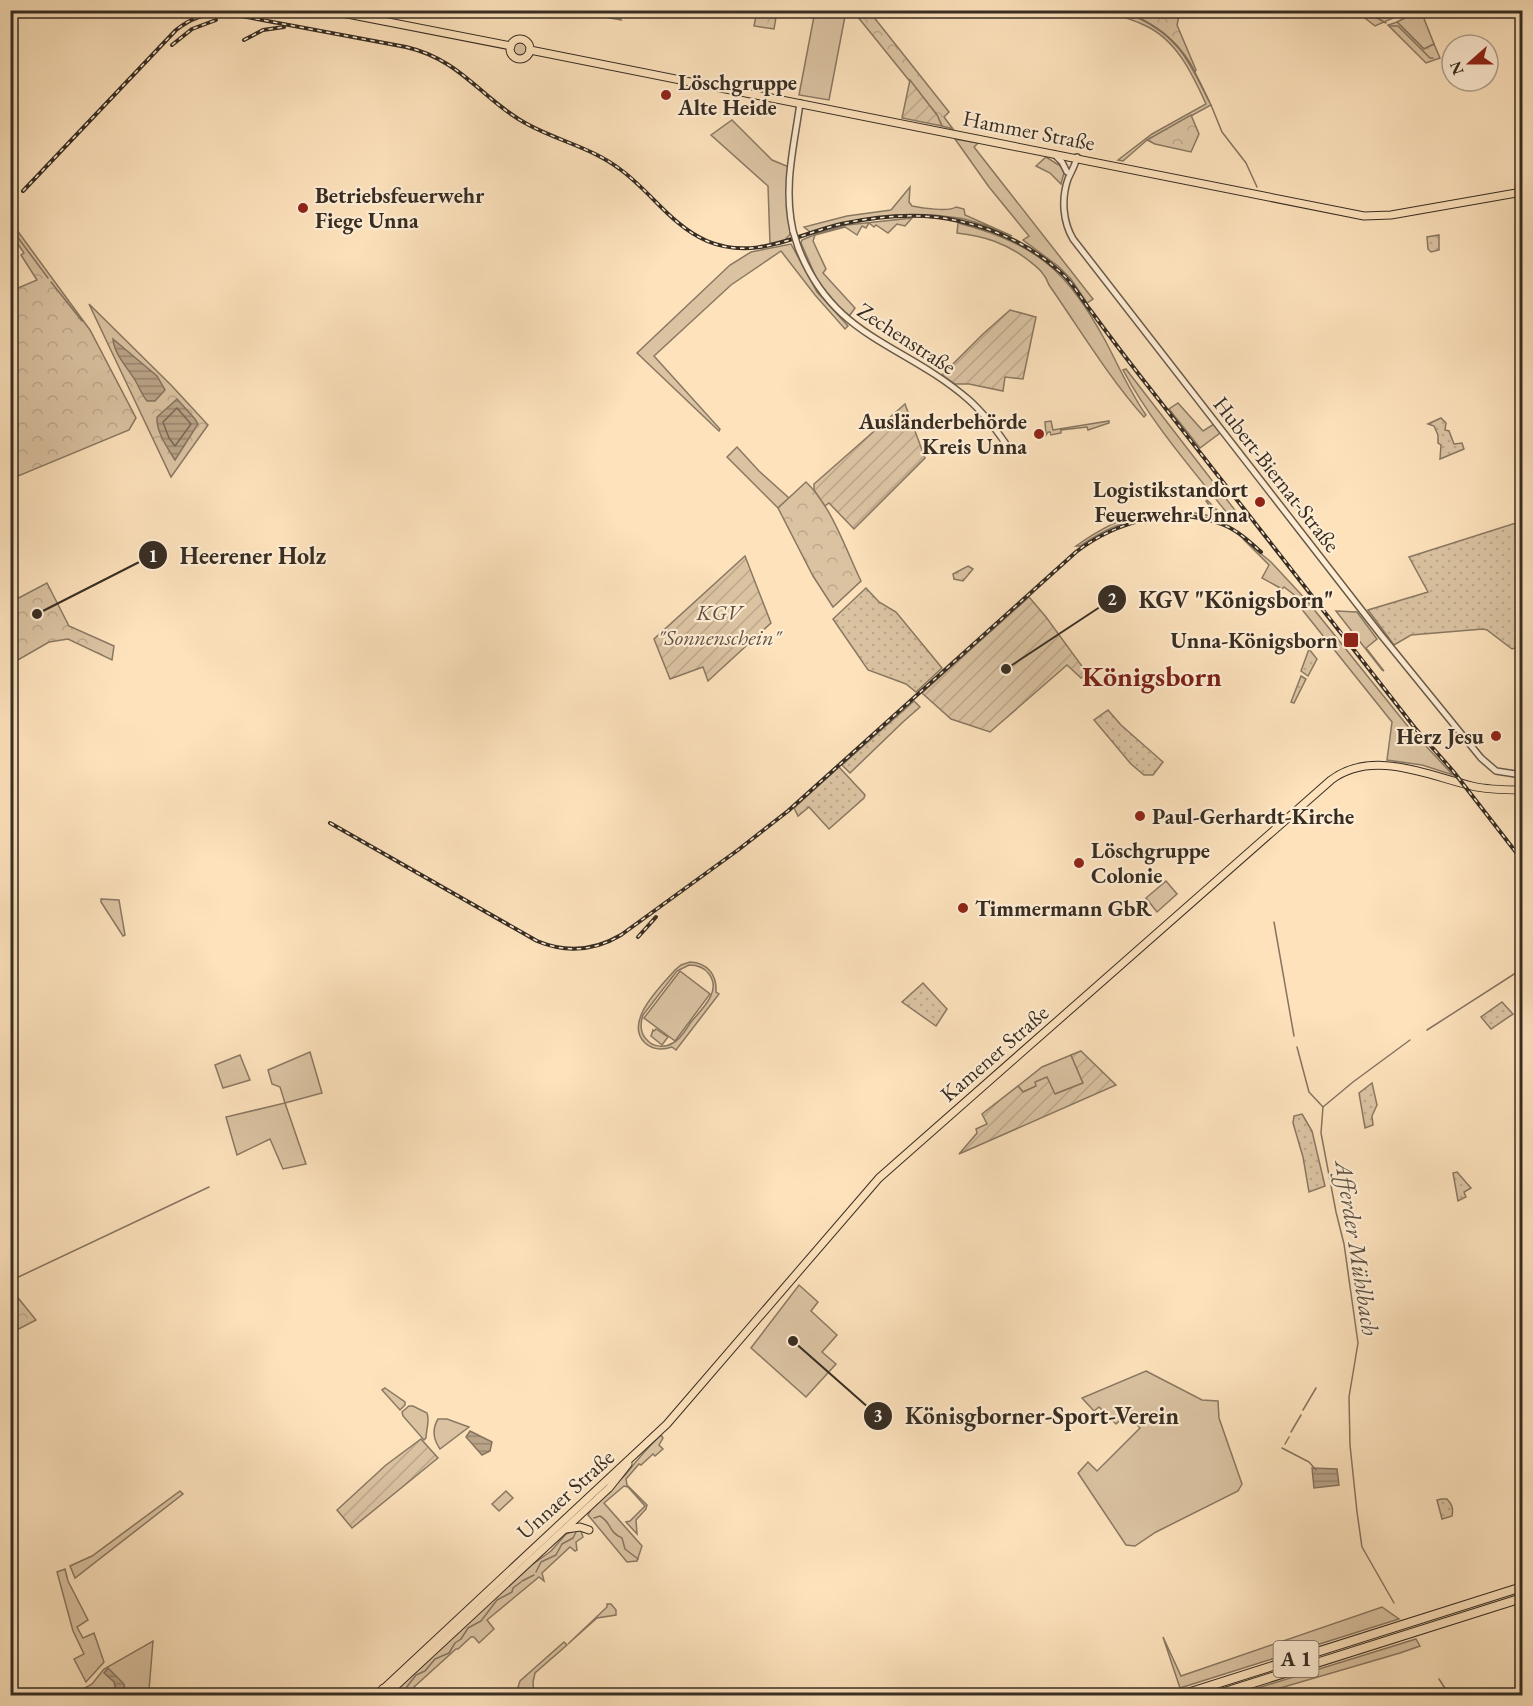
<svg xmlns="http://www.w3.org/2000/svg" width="1533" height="1706" viewBox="0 0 1533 1706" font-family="'EB Garamond',serif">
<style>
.grass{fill:#dbc3a2;stroke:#897862;stroke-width:1.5;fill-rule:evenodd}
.forest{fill:url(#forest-crowns);stroke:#897862;stroke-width:1.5}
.park{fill:url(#park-dots);stroke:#897862;stroke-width:1.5}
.garden{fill:url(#garden-furrows);stroke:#897862;stroke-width:1.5}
.water{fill:url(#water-rules);stroke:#867460;stroke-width:1.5}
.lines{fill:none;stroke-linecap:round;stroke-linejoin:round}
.shore{stroke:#786856;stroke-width:1.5}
.stream{stroke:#867460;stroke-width:1.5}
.minor-casing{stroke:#685a49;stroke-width:8}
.major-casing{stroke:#372d23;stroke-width:9}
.highway-casing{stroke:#372d23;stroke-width:10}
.minor{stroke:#feecd3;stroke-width:5}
.major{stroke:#fde2bc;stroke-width:7}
.highway{stroke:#fde2bc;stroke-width:8}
.rail-casing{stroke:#372d23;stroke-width:4}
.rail{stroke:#feecd3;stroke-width:1.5;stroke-dasharray:4.5;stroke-linecap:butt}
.minor-bridge-casing{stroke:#685a49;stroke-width:8;stroke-linecap:butt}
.minor-bridge{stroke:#feecd3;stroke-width:5}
.poi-dot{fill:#8f2418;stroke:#feecd3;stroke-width:2}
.labels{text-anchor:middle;stroke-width:4.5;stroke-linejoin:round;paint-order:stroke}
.shield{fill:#feecd3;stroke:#736658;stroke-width:1.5}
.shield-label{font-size:21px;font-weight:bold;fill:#372d23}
.poi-label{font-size:22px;font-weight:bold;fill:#372d23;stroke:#feecd3;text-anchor:start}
.street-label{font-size:22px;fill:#372d23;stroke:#feecd3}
.park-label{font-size:22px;font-style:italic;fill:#605243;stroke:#feecd3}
.water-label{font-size:24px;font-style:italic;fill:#5e5141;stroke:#feecd3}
.district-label{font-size:28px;font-weight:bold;fill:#7a1f14;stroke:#feecd3}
.leader{fill:none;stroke:#372d23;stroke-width:2}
.callout-dot{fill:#372d23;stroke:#feecd3;stroke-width:2}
.mark-label{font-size:18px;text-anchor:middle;font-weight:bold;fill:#fff}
.callout-label{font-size:24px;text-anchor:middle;font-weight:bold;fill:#372d23;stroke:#feecd3;stroke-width:4.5;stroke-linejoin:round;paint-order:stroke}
</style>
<defs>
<pattern id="forest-crowns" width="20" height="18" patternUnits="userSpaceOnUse" patternTransform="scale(1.5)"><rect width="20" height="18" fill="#dbc3a2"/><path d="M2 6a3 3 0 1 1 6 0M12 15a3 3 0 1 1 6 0" fill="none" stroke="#bda88b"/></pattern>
<pattern id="park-dots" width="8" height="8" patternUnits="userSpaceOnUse" patternTransform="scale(1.5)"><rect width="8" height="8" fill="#dbc3a2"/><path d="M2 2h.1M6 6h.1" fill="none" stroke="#bda88b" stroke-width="1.8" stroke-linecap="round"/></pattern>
<pattern id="garden-furrows" width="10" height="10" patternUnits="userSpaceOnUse" patternTransform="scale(1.5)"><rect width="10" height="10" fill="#dbc3a2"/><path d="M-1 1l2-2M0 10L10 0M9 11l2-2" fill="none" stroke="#bda88b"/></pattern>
<pattern id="water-rules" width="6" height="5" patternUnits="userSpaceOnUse" patternTransform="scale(1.5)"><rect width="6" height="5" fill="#baa488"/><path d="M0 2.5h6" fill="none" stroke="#98866f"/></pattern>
</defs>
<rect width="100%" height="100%" fill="#fde2bc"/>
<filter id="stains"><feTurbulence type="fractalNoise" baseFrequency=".00333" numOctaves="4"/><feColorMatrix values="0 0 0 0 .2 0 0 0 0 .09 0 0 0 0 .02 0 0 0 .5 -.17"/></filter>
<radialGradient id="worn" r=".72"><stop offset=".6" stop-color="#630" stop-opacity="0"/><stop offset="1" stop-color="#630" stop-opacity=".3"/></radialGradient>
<g class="grass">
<polygon points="815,11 846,11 829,100 799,95"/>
<path d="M1104,11C1116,10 1127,18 1137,17C1181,38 1190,64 1211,105L1147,140L1123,161L1118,160L1152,134L1206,104C1192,73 1176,39 1144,25C1131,19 1117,15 1104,11Z"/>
<polygon points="1356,11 1409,11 1375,26"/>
<polygon points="1418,11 1421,11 1434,44 1424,49 1397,22"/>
<circle cx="520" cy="48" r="7"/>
<polygon points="732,120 772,160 789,167 793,231 784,241 770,244 768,186 711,135"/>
<polygon points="955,139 978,143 974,147 1093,299 1087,303 1071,279 1058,266 1023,240 1029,236 989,187"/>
<polygon points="1046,157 1062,167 1064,173 1061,184 1050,173 1036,166"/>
<path d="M910,187L909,202L912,206C922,208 949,212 956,207L964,209L965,215L1012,236C995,230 977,221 959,218C909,210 858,217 810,232L804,227L847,216L891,210Z"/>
<polygon points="912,218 905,226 897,224 888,233 876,225 874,227 869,223 866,228 862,226 857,235 845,227 815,235 813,241 826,269 823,273 855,308 850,315 846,315 818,282 801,243 802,240 814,235 814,234 847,225"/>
<path d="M958,223C1037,243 1068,272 1106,342C1119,367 1130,392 1146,415L1144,417C1109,378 1079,328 1049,285C1045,273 1038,268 1028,260C1006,243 984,236 957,233Z"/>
<polygon points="791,244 817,292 848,326 845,329 815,295 781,251 731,285 654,356 720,429 719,431 637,353 730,265 751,252"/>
<path d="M1126,369L1241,518L1239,521L1231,518C1193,470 1152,424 1123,370Z"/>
<polygon points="1178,403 1203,431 1214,424 1220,433 1200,448 1169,409"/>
<polygon points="1051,421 1053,430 1109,421 1109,423 1088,430 1087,427 1061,430 1061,433 1051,435 1050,432 1048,432 1046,435 1045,422"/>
<polygon points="737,447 759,471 789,498 778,508 727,457"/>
<path d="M1207,500L1230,523C1174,508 1128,512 1080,546H1076C1124,512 1157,503 1215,517V513L1206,501Z"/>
<polygon points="1243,539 1271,562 1310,604 1301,600 1284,587 1282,589 1262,578 1269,565"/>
<polygon points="1292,597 1300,603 1312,607 1410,729 1453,775 1422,765 1387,760 1392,722"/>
<polygon points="1336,611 1357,612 1377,639 1366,648 1384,671 1382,670"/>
<polygon points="1166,881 1177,894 1157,912 1146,898"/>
<polygon points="101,899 119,900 125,935 123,936 101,902"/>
<path d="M690,962C708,963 717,975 716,992L719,994L676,1050L672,1047C663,1050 653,1050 645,1043C623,1022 661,986 675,970L681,965ZM689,965C697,965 704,967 709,974C722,991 702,1009 691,1022C686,1029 681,1039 673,1043C665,1048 654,1047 648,1041C640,1034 640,1024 643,1015L677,971Z"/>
<polygon points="680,971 710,994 675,1041 644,1018"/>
<polygon points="656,1029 668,1037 662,1045 651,1036 653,1030 654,1031"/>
<polygon points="310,1052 322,1093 285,1103 306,1164 283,1169 270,1139 237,1155 226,1117 285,1103 280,1087 272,1084 268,1070"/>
<polygon points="240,1055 250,1080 223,1088 215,1065"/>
<polygon points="1071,1055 1083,1083 1055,1094 1037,1086 1023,1092 1018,1086 1042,1067"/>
<polygon points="799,1285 818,1302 811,1311 837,1335 822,1352 836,1364 806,1397 751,1348"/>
<polygon points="1146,1371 1202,1400 1218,1401 1219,1418 1242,1484 1238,1491 1156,1532 1135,1546 1126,1545 1078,1473 1088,1462 1097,1471 1140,1428 1127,1414 1116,1424 1099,1407 1094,1411 1082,1398"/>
<polygon points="385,1388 405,1402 405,1405 400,1410 382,1390"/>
<path d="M409,1406H413L427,1413C430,1421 426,1430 426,1438L424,1440L403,1416L402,1412Z"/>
<path d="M438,1419H447L469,1427L440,1449C433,1439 432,1429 438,1419Z"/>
<path d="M661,1435L663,1438L659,1445L663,1449L655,1456L653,1454L641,1465L639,1464L626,1479L627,1485L647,1505L646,1509L636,1520L637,1534L626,1522L630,1521L645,1506L628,1487L624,1486L604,1503L642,1546L637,1561L627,1562L588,1515C595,1498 614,1488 626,1474C637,1460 648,1447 661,1435Z"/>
<polygon points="180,1491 183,1494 75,1578 70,1566 92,1556"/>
<polygon points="506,1491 513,1498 499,1511 492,1504"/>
<polygon points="577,1530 581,1531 583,1537 576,1542 577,1550 575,1551 570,1547 542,1573 544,1581 539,1577 487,1620 494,1629 479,1643 474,1637 471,1637 458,1649 456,1649 414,1687 415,1695 400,1695 400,1685 511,1580 551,1551 566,1534"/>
<polygon points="65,1569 68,1581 88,1620 77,1627 83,1638 94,1633 104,1662 86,1682 74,1659 84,1654 73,1631 57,1572"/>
<polygon points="607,1604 611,1604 616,1610 616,1615 597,1618 568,1644 607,1607"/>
<polygon points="1382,1607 1399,1619 1180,1688 1163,1637 1181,1676"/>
<polygon points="1416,1639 1420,1646 1400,1653 1256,1695 1235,1695"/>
<polygon points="153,1641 149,1690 143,1695 85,1695 83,1689 92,1684 104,1669"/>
<polygon points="564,1642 567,1645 535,1673 533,1682 534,1695 524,1695 518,1687 520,1681"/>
</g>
<g class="forest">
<polygon points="593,11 619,11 618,16 621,20 592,15"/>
<polygon points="757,11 777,11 774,29 754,26"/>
<polygon points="853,11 869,11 949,112 944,117 953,129 942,126 937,115"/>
<path d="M1159,11H1180L1177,25L1196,70L1195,72C1182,46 1163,29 1137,17Z"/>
<polygon points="1397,22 1424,49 1434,44 1440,58 1426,63 1388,25"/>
<polygon points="1191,115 1199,134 1191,152 1155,144 1147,140"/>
<polygon points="11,222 90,330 136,418 129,430 11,479 11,291 37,280 21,255 24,253 11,234"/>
<polygon points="89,304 171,385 208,425 171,477"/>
<path d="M806,482C831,505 846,550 861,581L833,607L813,576L778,508Z"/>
<polygon points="47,583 69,626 114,646 112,660 68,639 49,642 11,664 11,602"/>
<polygon points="10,1288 36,1320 11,1333 10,1333"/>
</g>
<g class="park">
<polygon points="1439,235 1439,250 1431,252 1428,249 1427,237"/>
<polygon points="1441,418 1446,423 1445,430 1449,431 1454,444 1462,443 1464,449 1440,459 1441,445 1438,443 1438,435 1434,426 1428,424"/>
<polygon points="1522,521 1522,646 1512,649 1487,630 1483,629 1411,635 1394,645 1368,610 1428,592 1409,557"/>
<polygon points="968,566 973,569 963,581 954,579 953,574"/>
<polygon points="866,588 879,602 896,612 942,668 916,692 906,684 868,670 833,619"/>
<polygon points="1309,649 1317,659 1308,676 1301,671"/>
<polygon points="1301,676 1306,679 1294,703 1291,702"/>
<polygon points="914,701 920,707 903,722 850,773 842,765"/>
<polygon points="1108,710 1121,725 1163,762 1153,775 1144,775 1131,764 1094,720"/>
<polygon points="839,767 865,795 864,798 829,829 809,807 798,816 794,808"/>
<polygon points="923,983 947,1009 936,1026 902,1002"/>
<polygon points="1502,1002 1513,1014 1491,1029 1481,1017"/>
<polygon points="1372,1083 1377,1105 1372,1116 1373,1125 1365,1128 1359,1093"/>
<polygon points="1302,1114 1312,1131 1325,1186 1309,1192 1303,1157 1293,1123 1294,1116"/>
<polygon points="1457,1172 1471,1188 1464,1192 1466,1197 1458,1201 1453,1173"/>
<path d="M1441,1499H1447C1452,1504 1454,1509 1452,1516L1442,1519L1437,1500Z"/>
</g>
<g class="garden">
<polygon points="910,80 937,115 942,126 902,118"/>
<polygon points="1010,310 1036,317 1023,379 1005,377 1003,391 969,384 955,384 942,375 983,334"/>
<polygon points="905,404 925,458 854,529 829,503 825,506 814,490 814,484"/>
<polygon points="745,556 771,623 708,681 703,667 670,679 654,639"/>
<polygon points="1029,597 1046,617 1087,673 1081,678 1067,665 990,732 951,719 922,693"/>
<polygon points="1081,1051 1116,1085 959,1154 977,1133 976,1129 987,1124 982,1114 1018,1086 1023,1092 1036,1086 1035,1082 1047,1077 1055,1094 1083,1083 1071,1055"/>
<polygon points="421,1439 438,1458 352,1528 337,1510 386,1465"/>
</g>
<g class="water">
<path d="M113,339L157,376L165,390L155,401H147C142,395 139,387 135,380C127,367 114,354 113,339Z"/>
<path d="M177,399L195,419L198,424L175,460C167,447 156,432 157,417Z"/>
<polygon points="470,1431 492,1442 490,1451 482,1455 466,1437"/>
<polygon points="1312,1468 1337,1469 1339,1485 1314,1488"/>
<polygon points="108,1668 124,1684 126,1695 117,1695 114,1682 104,1673"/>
</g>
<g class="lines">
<polygon class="shore" points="177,408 191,424 175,446 169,438 163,422"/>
<g class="stream">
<polyline points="1113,10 1133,18 1159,10"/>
<polyline points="1363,10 1386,23"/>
<path d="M1137,17C1179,37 1190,61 1209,101"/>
<polyline points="1390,26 1398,26 1430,58 1433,58"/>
<polyline points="1211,105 1222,132 1246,163 1257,187"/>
<polyline points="10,227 48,278"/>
<polyline points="51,282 82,321"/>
<polyline points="1274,922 1294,1036"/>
<polyline points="1427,1030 1522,969"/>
<polyline points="1297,1047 1309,1092 1323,1107"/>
<polyline points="10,1281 209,1187"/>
<polyline points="1303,1410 1316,1388"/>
<polyline points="1291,1432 1301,1415"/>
<polyline points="1285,1444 1289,1437"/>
<polyline points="1282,1448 1309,1462 1316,1470"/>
<path d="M594,1518L600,1516C612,1523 608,1532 622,1538L625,1549L638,1559"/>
<polyline points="536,1572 541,1562 556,1555 562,1544 573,1538 576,1532"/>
<polyline points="522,1581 534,1575"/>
<polyline points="1394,1603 1362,1547 1357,1512 1350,1445 1349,1397 1358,1343 1344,1244 1336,1212 1321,1133 1323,1107 1353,1082 1410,1040"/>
<polyline points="1439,1679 1450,1696"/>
<polyline points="406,1688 416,1675 425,1671 435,1659 449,1653 455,1643 461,1639 468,1628 481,1621 497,1600 512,1592 513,1588 521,1582"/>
</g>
<g class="minor-casing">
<g id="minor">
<polyline points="1054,154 1062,162 1067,172"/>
<path d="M1077,157C1075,166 1071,172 1068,179C1061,199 1063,222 1073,239L1381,635L1481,758L1496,771L1522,775"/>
<path d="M793,231C783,186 794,147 800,103"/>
<path d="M798,247C833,339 904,343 969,400C986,415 998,432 1010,450"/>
</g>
</g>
<g class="major-casing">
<g id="major">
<polyline points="327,10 511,46"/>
<circle cx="520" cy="49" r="10"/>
<polyline points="530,50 1364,216 1391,215 1522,192"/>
<polyline points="566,1529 580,1527 589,1530"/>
<path d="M380,1692L667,1424L879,1178L1331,780C1372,749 1427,775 1472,786C1488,790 1506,790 1522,790"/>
<polyline points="385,1696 609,1488 628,1464"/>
</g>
</g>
<g class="highway-casing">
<g id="highway">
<polyline points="383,1689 388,1696"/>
<polyline points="377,1694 379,1696"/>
<polyline points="1178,1696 1522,1587"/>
<polyline points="1212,1696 1522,1598"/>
</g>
</g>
<use href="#minor" class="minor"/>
<use href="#major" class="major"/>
<use href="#highway" class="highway"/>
<g class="rail-casing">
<g id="rail">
<polyline points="244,40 263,30 284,27"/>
<polyline points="172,45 192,29 216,20"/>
<path d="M23,191L176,30C191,18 207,12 225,13L406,47C462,60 481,99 527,124C558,141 593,148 621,170C651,192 672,226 707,241C755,261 795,235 841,224C878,216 922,212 959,221C995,229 1030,245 1058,270C1072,281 1080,297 1091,311C1113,341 1136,371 1159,400C1244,509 1330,618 1415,728L1453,771L1522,860"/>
<path d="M330,823L537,941C566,953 594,951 621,935L738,850L788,811L1076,552C1116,521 1175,505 1224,525C1238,531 1250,542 1261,552"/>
<polyline points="638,937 656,917"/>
</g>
</g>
<use href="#rail" class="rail"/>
<g class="minor-bridge-casing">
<polyline id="minor-bridge" points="793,231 798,247"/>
</g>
<use href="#minor-bridge" class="minor-bridge"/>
</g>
<g class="poi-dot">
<circle cx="666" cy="95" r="6"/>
<circle cx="303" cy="208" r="6"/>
<circle cx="1039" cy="434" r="6"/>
<circle cx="1260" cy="502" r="6"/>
<rect x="1343" y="632" width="16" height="16" rx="3"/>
<circle cx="1496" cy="736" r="6"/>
<circle cx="1140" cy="816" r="6"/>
<circle cx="1079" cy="863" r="6"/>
<circle cx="963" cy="908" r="6"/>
</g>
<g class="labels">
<rect class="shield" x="1273.5" y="1641" width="45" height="36" rx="4.5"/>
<g class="shield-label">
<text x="1296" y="1666">A 1</text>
</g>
<g class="poi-label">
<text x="678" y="90">Löschgruppe<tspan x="678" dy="25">Alte Heide</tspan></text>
<text x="315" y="203">Betriebsfeuerwehr<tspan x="315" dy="25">Fiege Unna</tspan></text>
<text x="1027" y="429" text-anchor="end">Ausländerbehörde<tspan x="1027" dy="25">Kreis Unna</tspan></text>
<text x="1248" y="497" text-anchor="end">Logistikstandort<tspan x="1248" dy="25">Feuerwehr Unna</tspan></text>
<text x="1338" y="648" text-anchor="end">Unna-Königsborn</text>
<text x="1484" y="744" text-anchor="end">Herz Jesu</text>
<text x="1152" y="824">Paul-Gerhardt-Kirche</text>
<text x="1091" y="858">Löschgruppe<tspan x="1091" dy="25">Colonie</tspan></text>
<text x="975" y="916">Timmermann GbR</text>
</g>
<g class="street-label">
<text transform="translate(1029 130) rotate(11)" y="8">Hammer Straße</text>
<text transform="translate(907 338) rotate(33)" y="8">Zechenstraße</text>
<text transform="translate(1277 474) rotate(52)" y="8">Hubert-Biernat-Straße</text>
<text transform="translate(994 1053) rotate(-41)" y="8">Kamener Straße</text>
<text transform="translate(565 1494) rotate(-42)" y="8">Unnaer Straße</text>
</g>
<g class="park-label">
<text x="719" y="620">KGV<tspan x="719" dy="25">"Sonnenschein"</tspan></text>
</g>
<g class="water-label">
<text transform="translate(1357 1248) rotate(81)" y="8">Afferder Mühlbach</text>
</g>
<g class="district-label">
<text x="1152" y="686">Königsborn</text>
</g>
</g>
<path class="leader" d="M37 614L153 555M1006 669L1112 599M793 1341L878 1416"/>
<g class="callout-dot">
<circle cx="37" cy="614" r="6"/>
<circle cx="1006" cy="669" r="6"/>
<circle cx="793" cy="1341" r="6"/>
<circle cx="153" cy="555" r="15"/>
<circle cx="1112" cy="599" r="15"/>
<circle cx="878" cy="1416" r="15"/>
</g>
<g class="mark-label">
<text x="153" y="562">1</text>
<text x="1112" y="605">2</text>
<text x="878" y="1422">3</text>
</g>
<g class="callout-label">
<text x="253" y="564">Heerener Holz</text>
<text x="1236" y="608">KGV "Königsborn"</text>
<text x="1042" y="1424">Könisgborner-Sport-Verein</text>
</g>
<rect width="1533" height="1706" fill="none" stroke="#fde2bc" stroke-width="36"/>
<rect x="12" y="12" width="1509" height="1682" fill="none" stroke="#372d23" stroke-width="3"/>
<rect x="18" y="18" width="1497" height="1670" fill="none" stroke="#372d23" stroke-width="1.5"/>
<g transform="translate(1470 63) rotate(249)"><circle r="28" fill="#feecd3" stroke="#aea08d" stroke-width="1.5"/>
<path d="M0-4.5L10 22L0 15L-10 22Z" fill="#8f2418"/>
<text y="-9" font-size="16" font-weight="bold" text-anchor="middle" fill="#372d23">N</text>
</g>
<rect width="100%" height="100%" filter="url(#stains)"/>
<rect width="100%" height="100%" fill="url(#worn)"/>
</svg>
